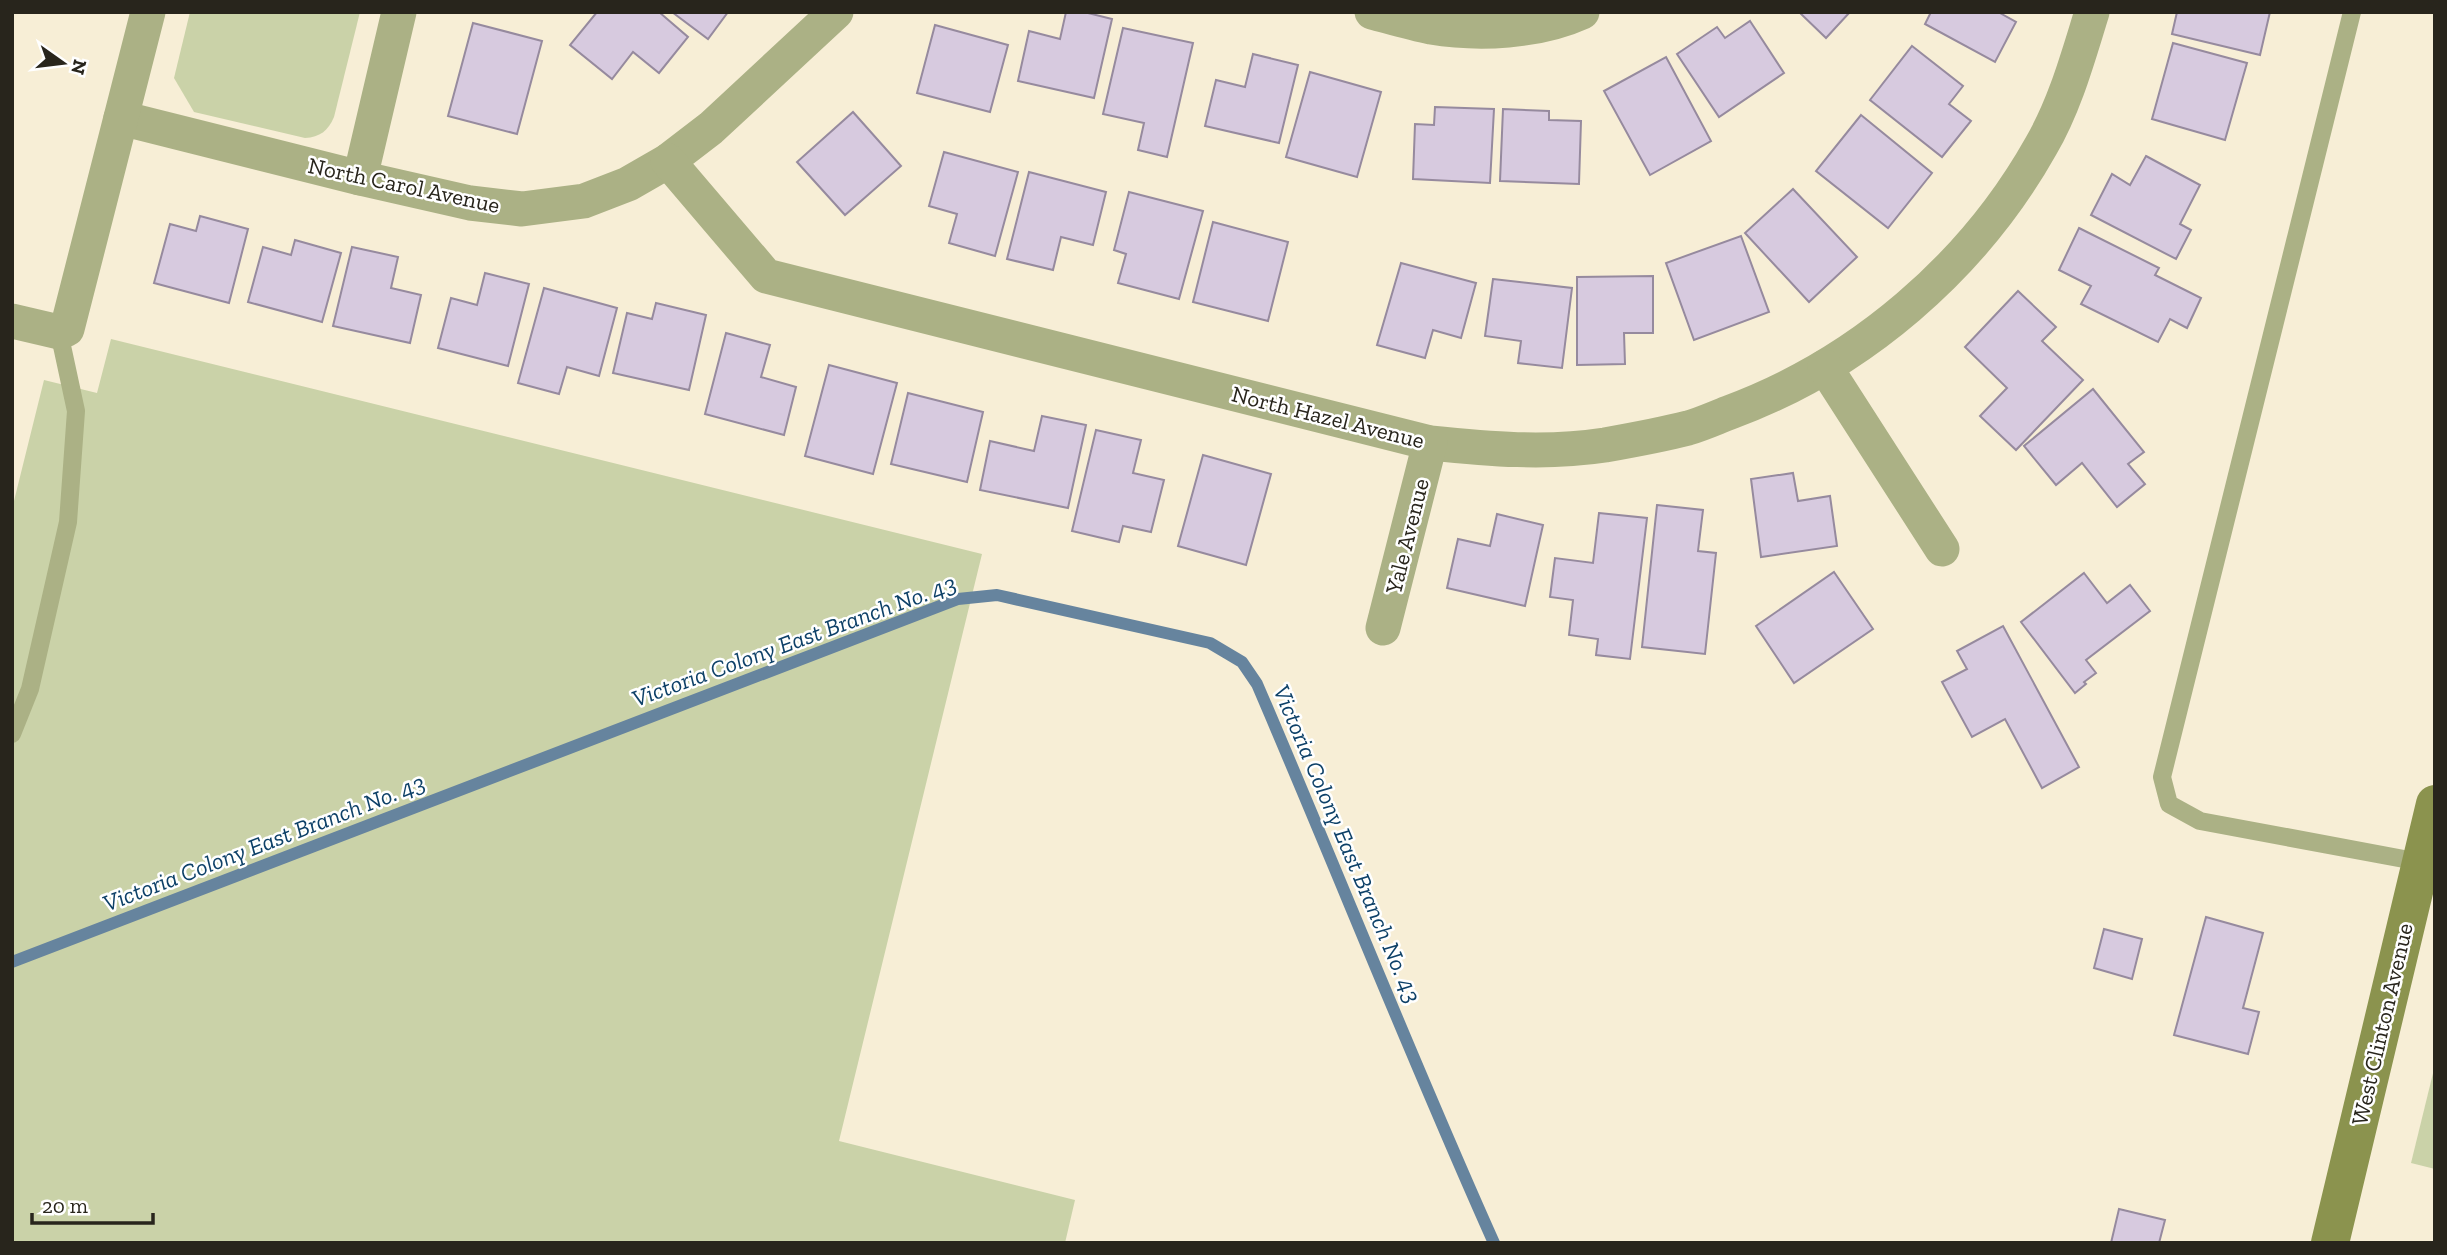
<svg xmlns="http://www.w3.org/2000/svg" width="2447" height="1255" viewBox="0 0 2447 1255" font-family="'Zilla Slab',serif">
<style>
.green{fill:#cad2a8}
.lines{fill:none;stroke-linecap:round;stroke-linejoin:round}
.stream{stroke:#66849e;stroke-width:12}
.building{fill:#d7cadf;stroke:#968a9e;stroke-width:2}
.lane{stroke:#abb185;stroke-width:18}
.street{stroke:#abb185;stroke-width:35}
.secondary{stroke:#8b934e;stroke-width:38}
.labels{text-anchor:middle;stroke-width:5;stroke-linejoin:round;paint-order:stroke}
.street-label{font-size:23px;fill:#28251c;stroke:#fff}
.water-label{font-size:24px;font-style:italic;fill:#0e4168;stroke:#fff}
</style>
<rect width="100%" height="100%" fill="#f7eed6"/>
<g class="green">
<path d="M190,12H360L334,117C328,131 320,137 305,138L194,112L174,78Z"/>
<polygon points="111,339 982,554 839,1141 1075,1200 1065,1243 12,1243 12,509 44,380 97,393"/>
<polygon points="2435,1065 2435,1169 2411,1163"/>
</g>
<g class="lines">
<path class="stream" d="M12,962L958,599L997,595L1210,643L1242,662L1257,684C1337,870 1411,1058 1494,1243"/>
</g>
<g class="building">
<polygon points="597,12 659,12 688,37 659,73 633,52 612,79 570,45"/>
<polygon points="672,12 728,12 708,39"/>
<polygon points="1066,12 1084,12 1112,19 1094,98 1018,81 1029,31 1060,39"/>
<polygon points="1799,12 1850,12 1826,38"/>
<polygon points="1931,12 1998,12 2016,22 1995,62 1925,24"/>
<polygon points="2177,12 2270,12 2260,55 2172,34"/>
<polygon points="1750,21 1784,73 1719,117 1677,54 1717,27 1725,38"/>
<polygon points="473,23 542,41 517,134 448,116"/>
<polygon points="935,25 1008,45 990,112 917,93"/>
<polygon points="1123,28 1193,43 1167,157 1138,150 1144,123 1103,114"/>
<polygon points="2173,43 2247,63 2225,140 2152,119"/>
<polygon points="1912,46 1963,86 1949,104 1971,121 1942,157 1870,100"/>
<polygon points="1253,54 1298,65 1279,143 1205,126 1216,80 1245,87"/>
<polygon points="1666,57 1711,141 1650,175 1604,91"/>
<polygon points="1310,72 1381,92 1357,177 1286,157"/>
<polygon points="1435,107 1494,109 1490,183 1413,179 1415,124 1434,125"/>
<polygon points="1503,109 1549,111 1549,120 1581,121 1579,184 1500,181"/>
<polygon points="853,112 901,166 845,215 797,162"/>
<polygon points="1861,115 1932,173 1888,228 1816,171"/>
<polygon points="944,152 1018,172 995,256 949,243 957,214 929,206"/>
<polygon points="2146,156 2200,185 2180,224 2191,230 2176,259 2091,215 2112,174 2130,185"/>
<polygon points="1029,172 1106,192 1093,245 1061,237 1053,270 1007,259"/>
<polygon points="1793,189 1857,257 1809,302 1745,233"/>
<polygon points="1129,192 1203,211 1179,299 1118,283 1126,254 1114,250"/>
<polygon points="200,216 248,229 229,303 154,283 170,224 196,231"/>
<polygon points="1213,222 1288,242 1268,321 1193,302"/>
<polygon points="2079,228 2159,268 2155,275 2201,298 2187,328 2170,319 2158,342 2081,304 2091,286 2059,270"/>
<polygon points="1741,236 1769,312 1694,340 1666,263"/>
<polygon points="295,240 341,253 322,322 248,302 263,247 291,255"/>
<polygon points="352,247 398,257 391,288 421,295 410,343 333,326"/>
<polygon points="1401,263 1476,283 1461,338 1433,330 1425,358 1377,345"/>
<polygon points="485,273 529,284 508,366 438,348 451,298 477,305"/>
<polygon points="1653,276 1653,333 1624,333 1625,364 1577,365 1577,277"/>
<polygon points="1493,279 1572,288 1562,368 1518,363 1521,341 1485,336"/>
<polygon points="544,288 617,308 599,376 567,367 559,394 518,383"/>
<polygon points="2018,291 2056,327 2042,341 2083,380 2016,450 1980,416 2007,388 1965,347"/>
<polygon points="656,303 706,315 689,390 613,373 627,313 652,319"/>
<polygon points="726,333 770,345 761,377 796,387 784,435 705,414"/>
<polygon points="829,365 897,383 873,474 805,456"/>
<polygon points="2093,389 2144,452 2128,464 2145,484 2117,507 2082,463 2056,485 2024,446"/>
<polygon points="908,393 983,412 967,482 891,464"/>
<polygon points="1042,416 1086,425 1068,508 980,490 990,441 1034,451"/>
<polygon points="1096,430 1141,440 1133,473 1164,480 1151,532 1123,526 1119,542 1072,531"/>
<polygon points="1203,455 1271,474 1246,565 1178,546"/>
<polygon points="1793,473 1798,501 1830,496 1837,546 1761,557 1751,479"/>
<polygon points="1657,505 1703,510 1698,551 1716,553 1705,654 1642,647"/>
<polygon points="1599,513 1647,518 1630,659 1596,655 1598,639 1569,635 1573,600 1550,597 1555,558 1593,563"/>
<polygon points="1497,514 1543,525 1525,606 1447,588 1458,539 1490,546"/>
<polygon points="1834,572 1873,629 1794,683 1756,626"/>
<polygon points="2084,573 2107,603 2130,585 2150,611 2086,660 2096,673 2084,682 2086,684 2075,693 2021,622"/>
<polygon points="2003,626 2079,767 2042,788 2005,719 1972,737 1942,682 1967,669 1957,651"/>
<polygon points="2206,917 2263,933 2243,1008 2259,1012 2248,1054 2174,1035"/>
<polygon points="2104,929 2142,939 2132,979 2094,968"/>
<polygon points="2119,1209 2165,1220 2159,1243 2111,1243"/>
</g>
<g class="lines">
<g class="lane">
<polyline points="2352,12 2162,777 2169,804 2200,821 2420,862"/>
<polyline points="12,734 30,689 68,522 76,411 59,332"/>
</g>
<g class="street">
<path d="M1372,12C1391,17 1411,23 1431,27C1479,35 1538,32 1582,12"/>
<polyline points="121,118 360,178 470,203 522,209 584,201 628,184 668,161 711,128 836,12"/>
<path d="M668,161L766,276L1430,443C1488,449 1547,454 1605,445C1633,440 1661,435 1688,428C1702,424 1715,418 1728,413C1859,365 1973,267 2041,146C2065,105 2078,57 2092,12"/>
<polyline points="360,178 399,12"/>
<polyline points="12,321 59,332 67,329 148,12"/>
<polyline points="1825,367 1942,549"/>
<polyline points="1383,628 1430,443"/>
</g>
<polyline class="secondary" points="2330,1243 2435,804"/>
</g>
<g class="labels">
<g class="street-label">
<text transform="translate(404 185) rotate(12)" y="8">North Carol Avenue</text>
<text transform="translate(1328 417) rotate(14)" y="8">North Hazel Avenue</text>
<text transform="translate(1407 536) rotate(-76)" y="8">Yale Avenue</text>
<text transform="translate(2382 1024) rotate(-77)" y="8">West Clinton Avenue</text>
</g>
<g class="water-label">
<text transform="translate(794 641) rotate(-20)" y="8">Victoria Colony East Branch No. 43</text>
<text transform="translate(264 843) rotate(-21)" y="8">Victoria Colony East Branch No. 43</text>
<text transform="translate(1347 844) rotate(67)" y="8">Victoria Colony East Branch No. 43</text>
</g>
</g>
<rect width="2447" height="1255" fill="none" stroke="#28251c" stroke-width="28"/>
<g transform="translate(63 63) rotate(104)" stroke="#ffffff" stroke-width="5" paint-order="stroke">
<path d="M0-5L12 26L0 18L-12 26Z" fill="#28251c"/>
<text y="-10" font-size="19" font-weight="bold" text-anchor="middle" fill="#28251c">N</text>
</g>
<path d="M32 1213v10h121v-10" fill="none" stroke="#28251c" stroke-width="3.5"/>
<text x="42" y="1213" font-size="21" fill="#28251c" stroke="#ffffff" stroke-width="5" paint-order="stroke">20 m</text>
</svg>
